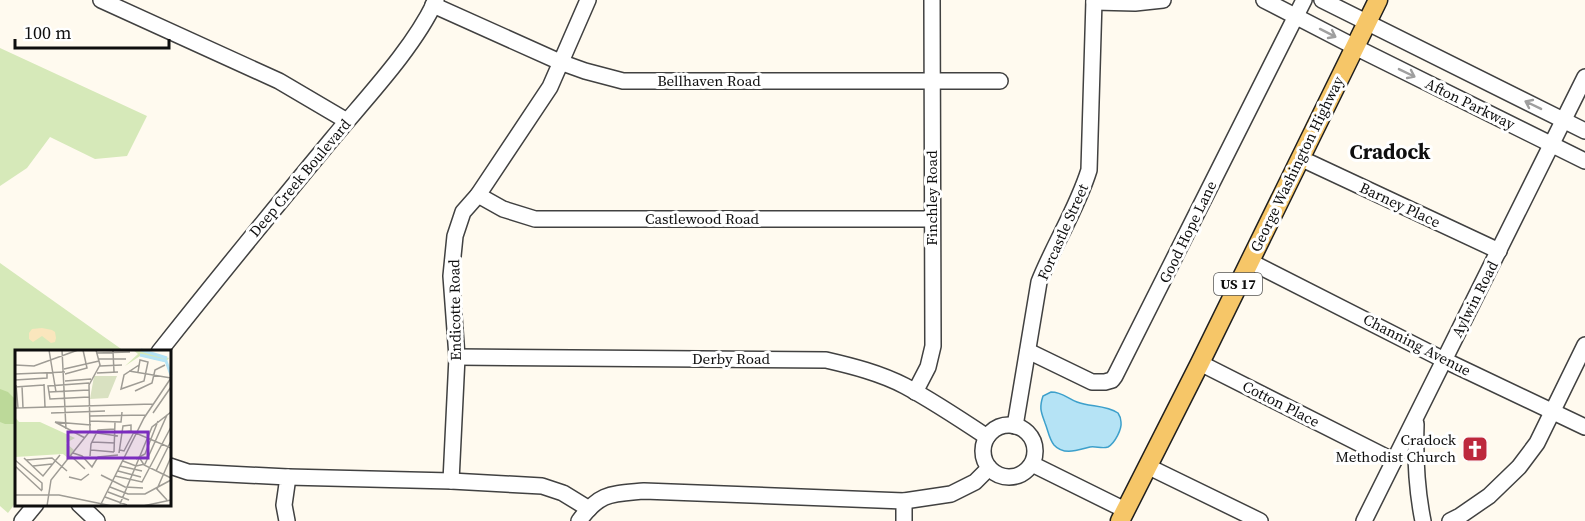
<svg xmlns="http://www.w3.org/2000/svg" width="1585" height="521" viewBox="0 0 1585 521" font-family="'Source Serif 4',serif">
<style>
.green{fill:#d6e9b9}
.forest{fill:#bcd999}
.sand{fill:#fae6bd}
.water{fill:#b5e3f5;stroke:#3da0cb;stroke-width:1.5}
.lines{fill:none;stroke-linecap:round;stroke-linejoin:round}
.minor-casing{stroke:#414141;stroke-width:18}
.major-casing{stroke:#1f1f1f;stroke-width:21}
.minor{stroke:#fff;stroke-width:15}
.major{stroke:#f6c668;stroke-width:18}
.oneway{stroke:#9f9f9f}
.labels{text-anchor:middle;stroke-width:6;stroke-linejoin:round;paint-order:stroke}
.shield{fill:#fff;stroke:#565656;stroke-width:1.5}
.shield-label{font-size:14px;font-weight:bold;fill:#0e0e0e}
.street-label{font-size:15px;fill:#0e0e0e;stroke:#fff}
.poi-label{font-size:15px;fill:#0e0e0e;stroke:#fff;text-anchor:end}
.district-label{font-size:21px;font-weight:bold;fill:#0e0e0e;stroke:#fff}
.inset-river{fill:none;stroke:#b5e3f5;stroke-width:3}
.inset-road{fill:none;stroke:#9f9c95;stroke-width:1.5}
.view{fill:#7b2cbf;fill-opacity:0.15;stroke:#7b2cbf;stroke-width:3}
.inset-edge{fill:none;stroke:#0e0e0e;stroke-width:3}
</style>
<rect width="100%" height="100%" fill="#fffaef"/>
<g class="green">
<polygon points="0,48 147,116 127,156 95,159 50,137 27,168 0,186"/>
<polygon points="0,263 124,351 16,352 16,502 8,513 0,506"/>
</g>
<polygon class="forest" points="0,389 8,392 16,400 16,424 5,424 0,422"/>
<polygon class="sand" points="42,328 52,330 55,332 56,338 55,342 51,343 42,336 33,342 29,339 29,333 32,329"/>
<path class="water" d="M1051,392C1062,392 1067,398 1077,402C1090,407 1106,405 1118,413C1120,416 1121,419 1121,422C1122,429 1115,443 1108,447C1102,449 1096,446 1090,447C1078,450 1064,456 1054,445C1049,439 1048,430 1045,423C1041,412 1039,408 1043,396Z"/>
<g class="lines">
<g class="minor-casing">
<g id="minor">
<polyline points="101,0 279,81 347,121"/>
<polyline points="1264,0 1355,47 1585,161"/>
<polyline points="1322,0 1585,131"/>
<polyline points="1094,2 1135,3 1163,0"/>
<polyline points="433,5 560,62 585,71 623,81 1000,81"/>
<polyline points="1300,158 1499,251"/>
<polyline points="478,195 503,209 535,219 932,219"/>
<polyline points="1249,261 1444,360 1585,427"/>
<polyline points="1028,351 1092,382 1105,382 1112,380 1115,376 1304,0"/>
<path d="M159,352C216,280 274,209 332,139C366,98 414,48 436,0"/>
<path d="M457,357L826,360C852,366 880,373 905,386C933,401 960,419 987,437"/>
<polyline points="1200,363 1394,461"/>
<polyline points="915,392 928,367 933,346 932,0"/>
<path d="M1416,424C1415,458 1416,487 1423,521"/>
<circle cx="1009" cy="451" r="26"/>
<path d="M1015,426L1039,282C1054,244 1077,209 1089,170L1094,0"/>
<polyline points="1032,464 1125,510"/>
<polyline points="170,466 188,472 288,477 284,505 287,521"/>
<polyline points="1147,466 1260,521"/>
<polyline points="288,477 451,481 542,486 563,493 589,509"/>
<polyline points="451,481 457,357 451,276 455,236 463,212 478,195 550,87 588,0"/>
<polyline points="79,504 97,521"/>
<polyline points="22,521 36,504"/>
<path d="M579,521C600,492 611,494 644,491L904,501L951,494L975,482L989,468"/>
<polyline points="904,521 904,501"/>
<polyline points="1364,521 1585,77"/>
<polyline points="1450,521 1460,516 1489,496 1519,467 1537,443 1585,345"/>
</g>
</g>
<g class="major-casing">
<polyline id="major" points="1120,521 1200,363 1378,0"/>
</g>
<use href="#minor" class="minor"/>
<use href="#major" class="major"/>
</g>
<defs><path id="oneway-shaft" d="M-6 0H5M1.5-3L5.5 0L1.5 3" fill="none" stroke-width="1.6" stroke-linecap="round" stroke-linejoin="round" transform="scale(1.5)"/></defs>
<g class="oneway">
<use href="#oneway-shaft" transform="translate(1328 33) rotate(27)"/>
<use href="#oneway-shaft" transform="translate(1407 73) rotate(26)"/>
<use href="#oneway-shaft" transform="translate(1533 105) rotate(-154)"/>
</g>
<defs>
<g id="church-square" transform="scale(1.35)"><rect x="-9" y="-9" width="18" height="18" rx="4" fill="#bd283c" stroke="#fff"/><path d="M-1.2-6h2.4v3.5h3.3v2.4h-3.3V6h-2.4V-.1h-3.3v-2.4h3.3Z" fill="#fff"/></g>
</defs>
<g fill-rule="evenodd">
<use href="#church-square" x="1475" y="449"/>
</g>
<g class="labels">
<rect class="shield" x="1214" y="273" width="48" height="22" rx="4.5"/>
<g class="shield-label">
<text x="1238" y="289">US 17</text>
</g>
<g class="street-label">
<text x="709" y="86">Bellhaven Road</text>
<text transform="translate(1470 104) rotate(26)" y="5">Afton Parkway</text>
<text transform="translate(1297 164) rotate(-64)" y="5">George Washington Highway</text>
<text transform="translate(300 178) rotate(-50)" y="5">Deep Creek Boulevard</text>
<text transform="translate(932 198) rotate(-90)" y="5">Finchley Road</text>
<text transform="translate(1400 205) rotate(25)" y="5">Barney Place</text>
<text x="702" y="224">Castlewood Road</text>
<text transform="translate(1063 232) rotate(-66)" y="5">Forcastle Street</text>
<text transform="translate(1188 232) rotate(-64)" y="5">Good Hope Lane</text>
<text transform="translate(1475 299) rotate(-63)" y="5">Aylwin Road</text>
<text transform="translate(455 310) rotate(-91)" y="5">Endicotte Road</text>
<text transform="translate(1417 345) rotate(27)" y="5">Channing Avenue</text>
<text x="731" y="364">Derby Road</text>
<text transform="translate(1281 404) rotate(27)" y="5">Cotton Place</text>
</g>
<g class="poi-label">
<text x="1456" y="445">Cradock<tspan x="1456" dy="17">Methodist Church</tspan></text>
</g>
<g class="district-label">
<text x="1390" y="159">Cradock</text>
</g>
</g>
<g transform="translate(15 350)">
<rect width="156" height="156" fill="#fffaef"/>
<path d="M118,0H127L154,8L151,12L125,6L110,16L123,4ZM0,67L4,72H25L60,88L51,93L59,100L53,108L48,104L0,107Z" fill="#d6e9b9"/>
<path d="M79,26H102L93,48L75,49Z" fill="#d9e1c1"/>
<path class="inset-river" d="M126,0L152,8M125,5L151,11L156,25"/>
<path class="inset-road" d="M34,0L41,42M47,0L51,79M98,1L99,22M81,3L115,2M84,9H111M0,15L19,16L63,0M85,16L107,15M49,19L84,11M114,21L156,28M123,22L125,10L133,12L129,31L106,39L109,25L124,15M82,23L103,22M0,24L50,22M50,24L72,18L68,0M0,30L32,28V23M50,31L76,29M29,34L30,57M1,35L3,58M7,36L8,58M0,37L29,35M120,41L137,33L140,20L150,15M34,42L74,40M74,47L35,49L33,36L74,33M0,58L138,54M36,63L90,61M138,63L156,37M75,66L131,65M75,71L106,72L107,62M40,72L76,75M40,72L70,88M75,82L103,86M108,82L116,81L156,98M77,92L100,93M76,100L99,102M105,100L109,101L119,82M99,102L100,72M58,103L67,106L77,117L83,107L103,105M104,103L108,76L116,75V81M56,106L70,119M75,106L76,94L83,80L100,79M124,107L129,115L156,128M9,108L28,126L45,105M121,109L130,104L143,71M0,110L27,133V140M11,110L37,108L52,121M108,111L121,116L130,114L152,65M0,116L27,141M18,116L37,114M105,116L127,121M103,121L126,127M141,121L156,91M86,125L110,137L128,138M100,126L127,132L156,77M54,127L66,130L74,124M95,137L113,144H130L156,130M93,142L114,150M0,145H44L97,156M90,147L112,155M152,150L142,139L156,107M105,154L137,77L156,62M32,156L36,130L75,81L74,35L85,15L81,0M85,156L129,68L156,28M128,156L156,150"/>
<path class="view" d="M53,82H133V108H53Z"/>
<rect width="156" height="156" class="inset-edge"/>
</g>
<path d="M15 39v9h154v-9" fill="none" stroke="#0e0e0e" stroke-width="3"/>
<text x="24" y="39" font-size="18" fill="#0e0e0e" stroke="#ffffff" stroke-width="4.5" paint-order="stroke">100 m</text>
</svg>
